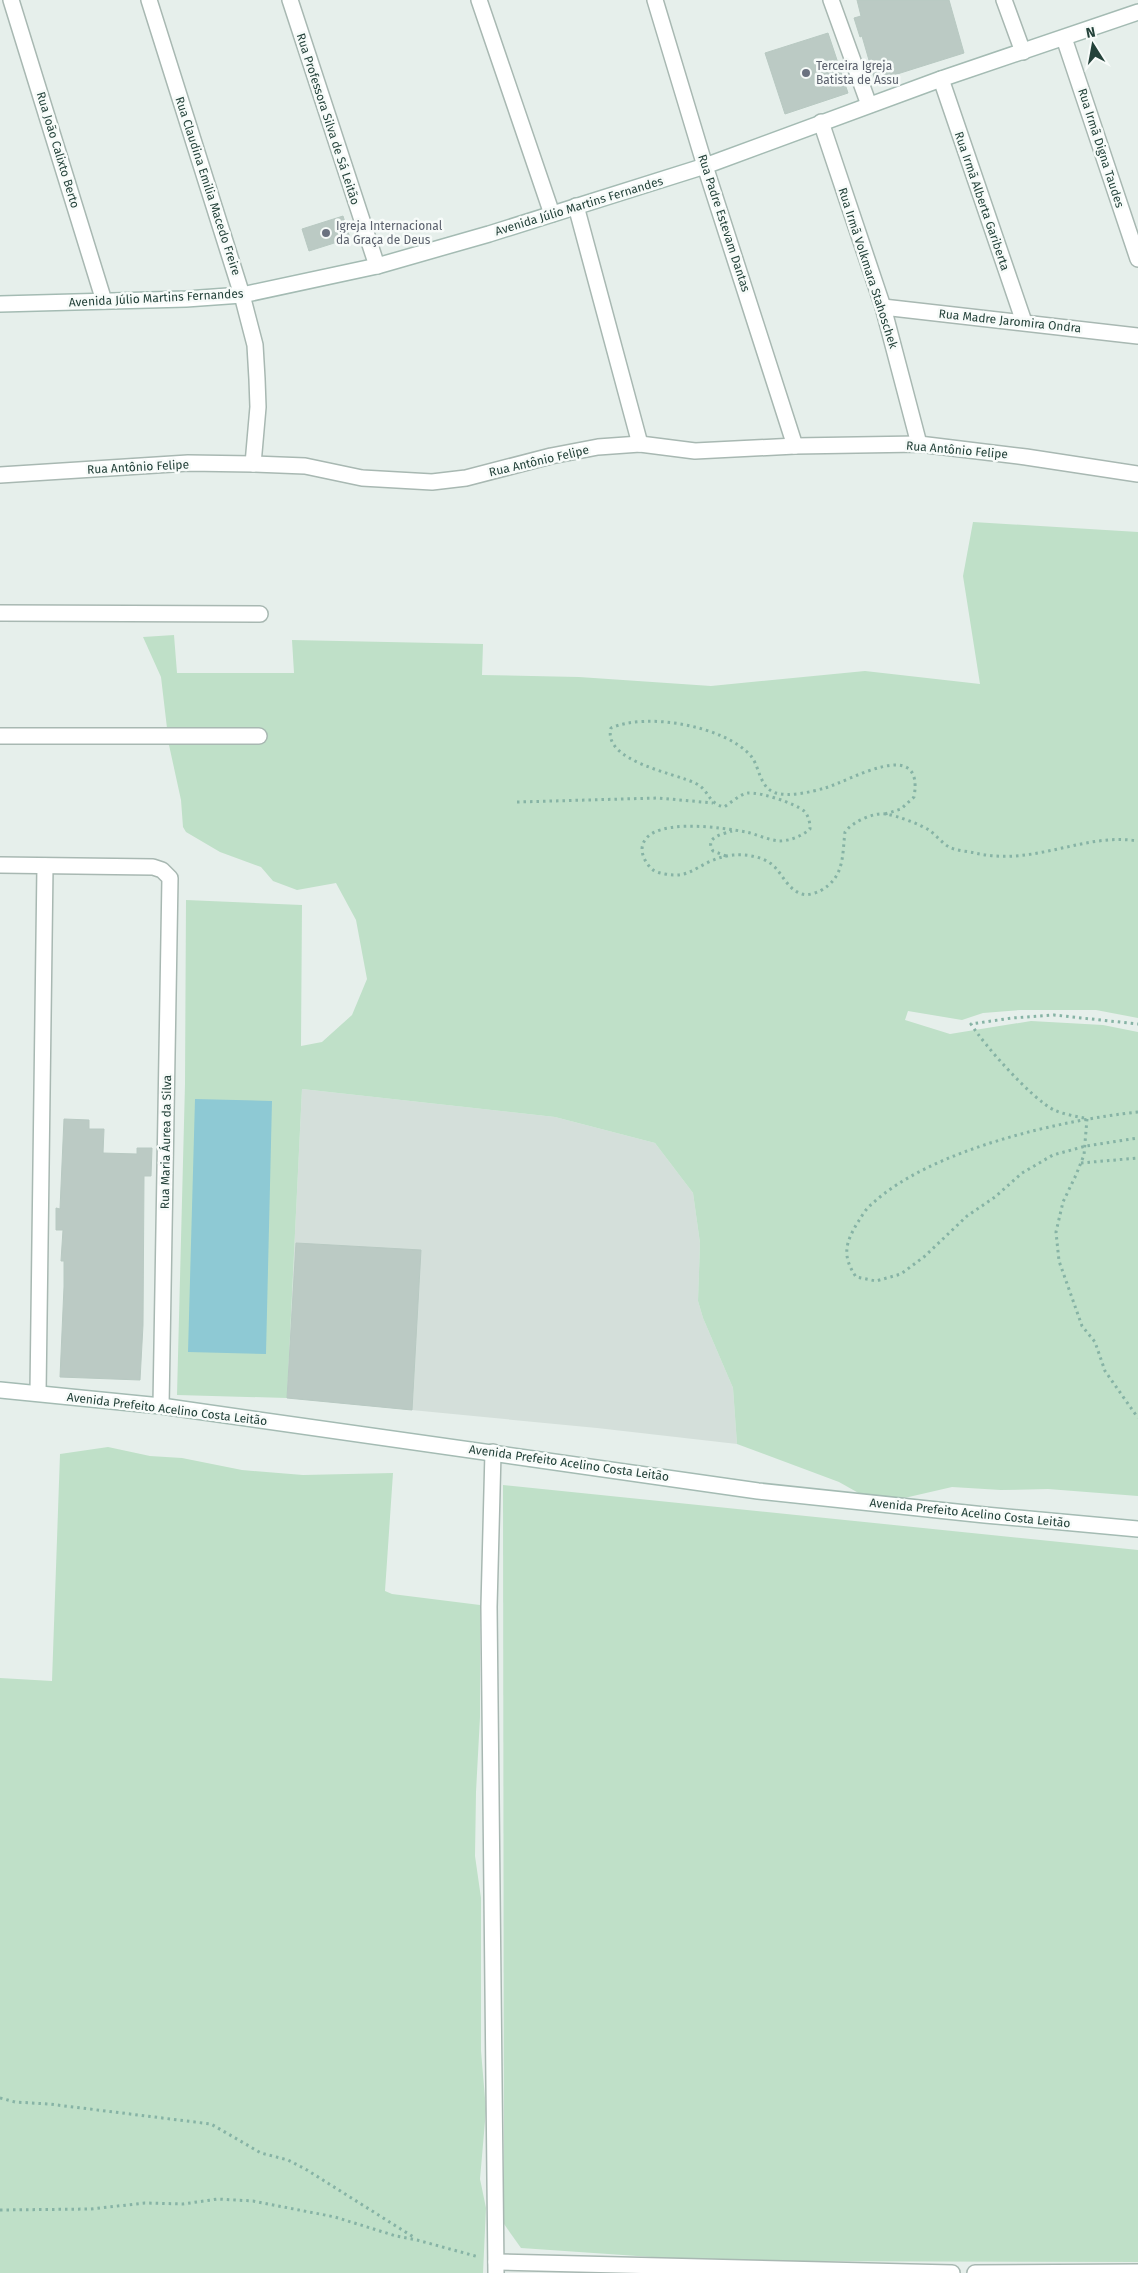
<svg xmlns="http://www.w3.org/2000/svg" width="1138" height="2273" viewBox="0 0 1138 2273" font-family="'Fira Sans',sans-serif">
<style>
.built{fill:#d4dfda}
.green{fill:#bfe0c8}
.water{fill:#8ec9d4}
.building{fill:#bbcac4;stroke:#b8c9c2}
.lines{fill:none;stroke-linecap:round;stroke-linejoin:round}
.street-casing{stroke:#a8b8b2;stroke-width:18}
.secondary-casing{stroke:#a4bbb3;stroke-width:18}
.path{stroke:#86b3a5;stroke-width:3;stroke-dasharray:2.5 4;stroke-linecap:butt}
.street{stroke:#fff;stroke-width:15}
.secondary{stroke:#fff;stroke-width:15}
.worship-dot{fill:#6b7280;stroke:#f7fbf9;stroke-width:2}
.labels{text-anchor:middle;stroke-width:5;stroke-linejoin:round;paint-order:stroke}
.worship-label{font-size:12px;fill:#5b616d;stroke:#f7fbf9;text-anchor:start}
.street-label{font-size:12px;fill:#24423a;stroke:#f7fbf9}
</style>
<rect width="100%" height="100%" fill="#e6efeb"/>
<polygon class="built" points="302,1089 555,1117 655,1143 693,1193 700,1243 698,1301 703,1318 733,1388 737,1444 597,1428 287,1398"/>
<g class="green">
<polygon points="973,522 1138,532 1138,1018 1096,1010 1020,1010 983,1013 962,1020 908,1011 905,1020 950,1034 1031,1021 1103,1025 1138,1032 1138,1496 1048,1489 1001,1490 952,1487 900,1499 871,1500 839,1482 737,1444 733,1388 703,1318 698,1301 700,1243 693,1193 655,1143 555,1117 302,1089 287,1398 177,1395 185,1084 186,900 302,905 301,1046 322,1042 352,1015 367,979 356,920 336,883 297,890 273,881 261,867 220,852 186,832 183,827 181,800 169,745 161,677 143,637 174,635 177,673 294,673 292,640 483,644 482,675 579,677 711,686 865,671 980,684 963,576"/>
<polygon points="108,1447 150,1456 182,1458 242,1470 303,1475 393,1473 385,1591 392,1594 480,1605 480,1717 476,1792 475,1856 481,1898 481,2051 486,2110 480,2179 486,2208 483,2273 0,2273 0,1678 52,1681 60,1454"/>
<polygon points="503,1485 1138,1550 1138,2262 710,2261 521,2248 504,2224"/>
</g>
<polygon class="water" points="195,1099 272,1101 266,1354 188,1352"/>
<g class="building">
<polygon points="857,0 949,0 964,53 875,81 862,36 860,37 854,18 861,16"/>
<polygon points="828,33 848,93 785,114 765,53"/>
<polygon points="343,216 350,238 309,251 302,229"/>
<polygon points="64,1119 89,1120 89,1129 104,1129 103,1153 137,1154 137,1148 152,1148 151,1176 144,1176 143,1325 140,1380 60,1377 64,1287 64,1261 61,1261 63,1230 56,1230 56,1208 60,1209"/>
<polygon points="296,1243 421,1250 412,1410 287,1398"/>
</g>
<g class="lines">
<g class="street-casing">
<g id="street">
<polyline points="11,0 104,301"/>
<polyline points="149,0 242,295 255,345 257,379 258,407 253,464"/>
<polyline points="290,0 377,266"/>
<polyline points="479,0 552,214"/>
<polyline points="655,0 705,166 795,446"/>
<polyline points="831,0 869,105"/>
<polyline points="1004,0 1023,52"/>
<polyline points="1064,38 1138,259"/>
<polyline points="941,79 1024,322"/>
<polyline points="821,122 883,307 919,444"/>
<polyline points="576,206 640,444"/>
<polyline points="883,307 1138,336"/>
<polyline points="0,475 188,463 253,464 305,466 362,478 432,482 466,478 551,456 598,447 640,444 695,451 795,446 919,444 1026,457 1138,474"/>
<polyline points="0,613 260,614"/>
<polyline points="0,736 259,736"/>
<polyline points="0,865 153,867 162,870 170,878 161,1406"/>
<polyline points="38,1393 45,866"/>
<polyline points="493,1452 489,1607 496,2273"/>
<polyline points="496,2262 952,2273"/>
<polyline points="975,2273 1138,2272"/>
</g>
</g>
<g class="secondary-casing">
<g id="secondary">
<polyline points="0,304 186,299 242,295 377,266 489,234 705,166 941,79 1138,12"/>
<polyline points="0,1390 161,1406 758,1491 985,1515 1138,1529"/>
</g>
</g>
<g class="path">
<polyline points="517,802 658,798 713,803"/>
<path d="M885,814L901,809L914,797C925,735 850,781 825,788C811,792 789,797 776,793C759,788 760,767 751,756C725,726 647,712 611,728C602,761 674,773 695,783C710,790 707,803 724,807C732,802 740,794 748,793C761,792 794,803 804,811C809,816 810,823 810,829C802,836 790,841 779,841C768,840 756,834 746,832C725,828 644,815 642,849C642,855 645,861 649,866C652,871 659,873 665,874C687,878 693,869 711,861C718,858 725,856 733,855C744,854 760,856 770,863C782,871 786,889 802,894C808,896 815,893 820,891C845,877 842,856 845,832C852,822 874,812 886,814C898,816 919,824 929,830C936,835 942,843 949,847C957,851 967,851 975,853C1034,867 1084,832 1138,841"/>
<path d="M726,856L713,851C704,837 723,834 732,831"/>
<path d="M1138,1112C1061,1120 929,1150 872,1204C866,1208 862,1216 858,1222C845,1243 842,1256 856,1277L876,1281L901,1274L925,1256L967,1216L995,1197L1022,1173L1053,1155L1086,1146L1138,1138"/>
<path d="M1084,1118C1074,1116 1063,1114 1054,1110C1032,1099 984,1045 971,1024L1012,1018L1054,1015L1138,1024"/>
<polyline points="1087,1119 1084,1155 1076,1175 1063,1202 1056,1232 1059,1261 1082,1326 1095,1342 1105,1371 1138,1418"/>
<polyline points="1081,1163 1138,1158"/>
<polyline points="0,2098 15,2102 49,2104 211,2124 261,2153 288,2160 307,2170 415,2238"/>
<polyline points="0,2210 91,2209 145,2203 183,2204 218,2199 253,2201 335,2217 396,2236 417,2240 479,2257"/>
</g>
<use href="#street" class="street"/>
<use href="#secondary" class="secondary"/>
</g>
<g class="worship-dot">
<circle cx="806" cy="73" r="5"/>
<circle cx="326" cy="233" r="5"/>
</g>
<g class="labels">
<g class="worship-label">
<text x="816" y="70">Terceira Igreja<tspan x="816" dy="14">Batista de Assu</tspan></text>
<text x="336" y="230">Igreja Internacional<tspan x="336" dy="14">da Graça de Deus</tspan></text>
</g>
<g class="street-label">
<text transform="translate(328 119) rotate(72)" y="4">Rua Professora Silva de Sá Leitão</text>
<text transform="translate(1101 148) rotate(72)" y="4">Rua Irmã Digna Taudes</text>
<text transform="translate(58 150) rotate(73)" y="4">Rua João Calixto Berto</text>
<text transform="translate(208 186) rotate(72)" y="4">Rua Claudina Emilia Macedo Freire</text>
<text transform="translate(982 201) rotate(71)" y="4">Rua Irmã Alberta Gariberta</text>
<text transform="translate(579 206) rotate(-17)" y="4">Avenida Júlio Martins Fernandes</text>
<text transform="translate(724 223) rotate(72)" y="4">Rua Padre Estevam Dantas</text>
<text transform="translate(868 268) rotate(72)" y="4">Rua Irmã Volkmara Stahoschek</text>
<text transform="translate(156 298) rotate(-3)" y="4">Avenida Júlio Martins Fernandes</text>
<text transform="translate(1010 321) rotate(6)" y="4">Rua Madre Jaromira Ondra</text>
<text transform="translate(957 450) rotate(5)" y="4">Rua Antônio Felipe</text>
<text transform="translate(539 461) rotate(-13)" y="4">Rua Antônio Felipe</text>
<text transform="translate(138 467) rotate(-3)" y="4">Rua Antônio Felipe</text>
<text transform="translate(166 1142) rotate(-89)" y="4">Rua Maria Áurea da Silva</text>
<text transform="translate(167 1409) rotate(7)" y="4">Avenida Prefeito Acelino Costa Leitão</text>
<text transform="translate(569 1463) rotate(8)" y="4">Avenida Prefeito Acelino Costa Leitão</text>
<text transform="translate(970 1513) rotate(6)" y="4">Avenida Prefeito Acelino Costa Leitão</text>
</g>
</g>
<g transform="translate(1093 45) rotate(349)" stroke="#f7fbf9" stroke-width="4" paint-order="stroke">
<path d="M0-4L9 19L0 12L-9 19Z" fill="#24423a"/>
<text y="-8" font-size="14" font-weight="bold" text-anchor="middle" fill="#24423a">N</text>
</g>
</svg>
